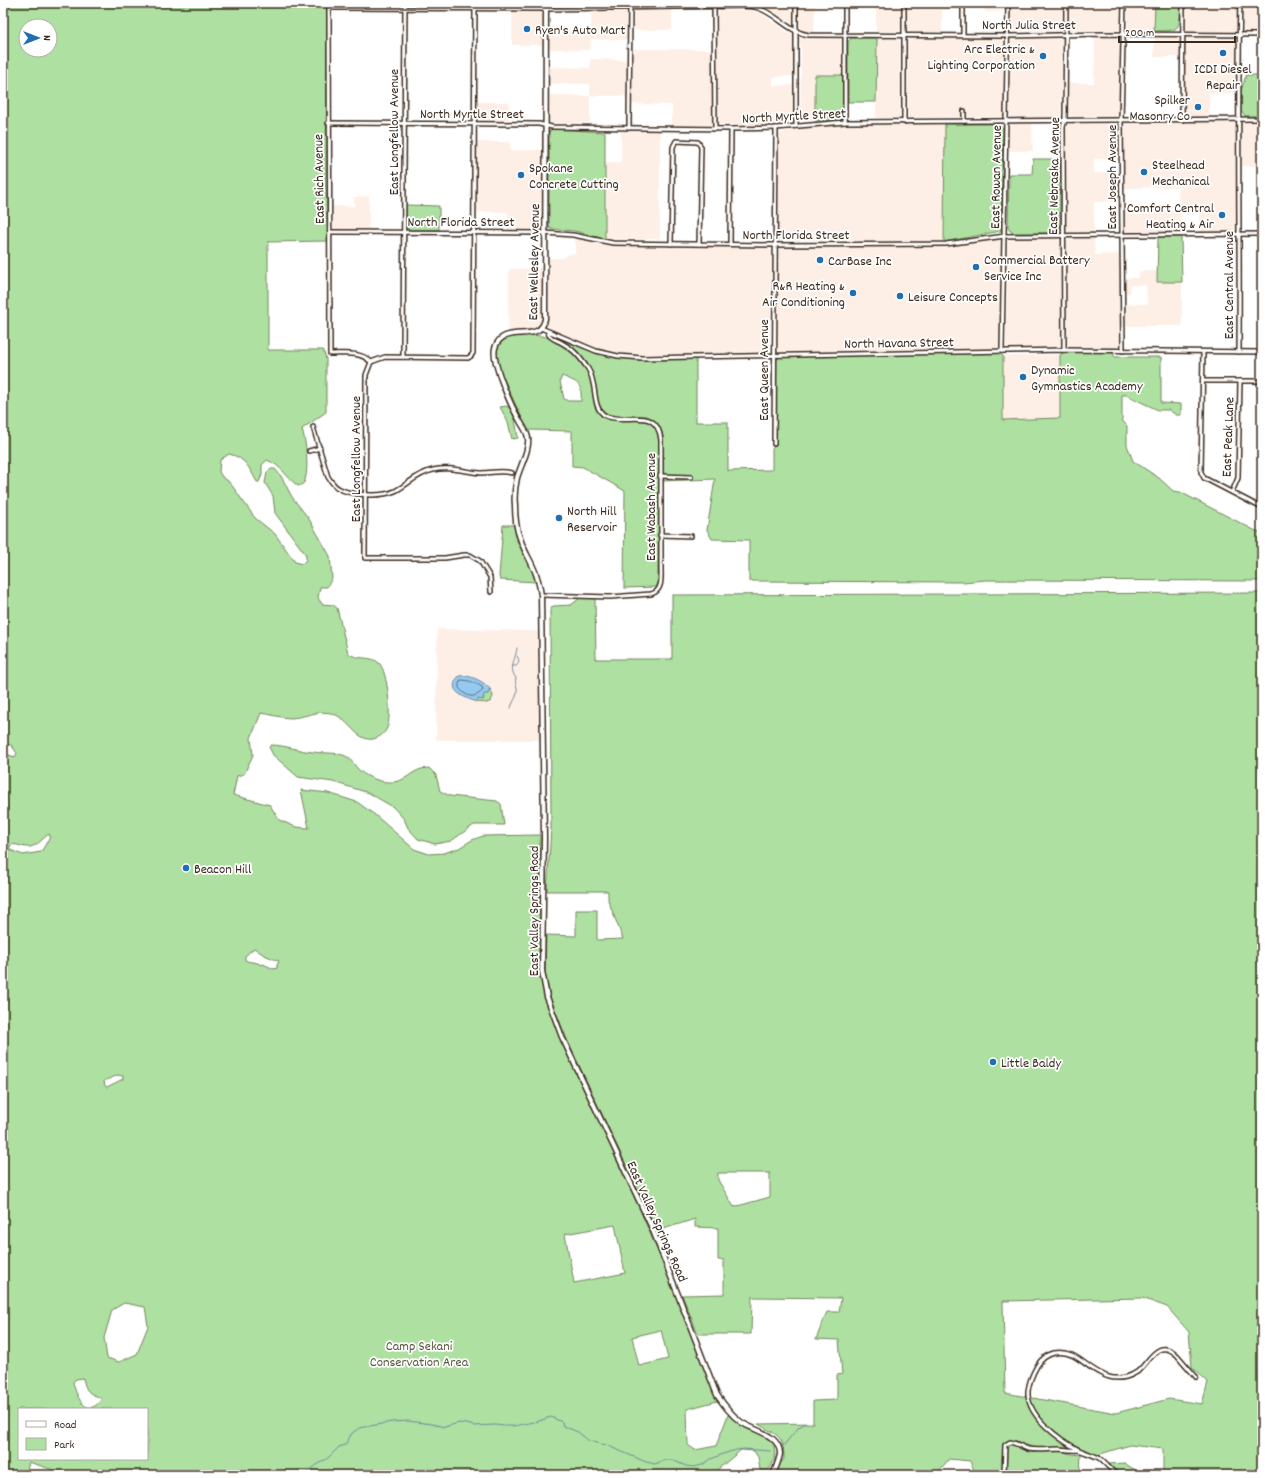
<svg xmlns="http://www.w3.org/2000/svg" width="1265" height="1478" viewBox="0 0 1265 1478" font-family="Dekko,sans-serif">
<style>
.built{fill:#feefe6}
.green{fill:#aee0a1;stroke:#748560;fill-rule:evenodd}
.water{fill:#94c9f2;stroke:#70899d}
.lines{fill:none;stroke-linecap:round;stroke-linejoin:round}
.shore{stroke:#5f6a73;stroke-width:1}
.stream{stroke:#70899d;stroke-width:1}
.minor-casing{stroke:#3b2a1e;stroke-width:6}
.tertiary-casing{stroke:#3b2a1e;stroke-width:7}
.minor{stroke:#fff;stroke-width:3}
.tertiary{stroke:#fff;stroke-width:4}
.poi-dot{fill:#1f6fb2;stroke:#fff;stroke-width:1.5}
.labels{text-anchor:middle;stroke-width:3.5;stroke-linejoin:round;paint-order:stroke}
.street-label{font-size:14px;fill:#3b2a1e;stroke:#fff}
.poi-label{font-size:14px;fill:#3b2a1e;stroke:#fff;text-anchor:start}
.park-label{font-size:14px;fill:#58583f;stroke:#fff}
</style>
<rect width="100%" height="100%" fill="#fff"/>
<filter id="ink" filterUnits="userSpaceOnUse"><feTurbulence type="fractalNoise" baseFrequency=".025" numOctaves="2"/><feDisplacementMap in="SourceGraphic" scale="8" xChannelSelector="R" yChannelSelector="G"/><feConvolveMatrix kernelMatrix="1 2 1 2 8 2 1 2 1" color-interpolation-filters="sRGB"/></filter>
<g filter="url(#ink)">
<g class="built">
<rect x="369" y="3" width="70" height="2"/>
<polygon points="552,3 627,3 624,4"/>
<polygon points="720,3 794,3 794,25 790,25 761,6 755,4"/>
<polygon points="798,3 815,3 814,32 806,32 798,30"/>
<polygon points="876,3 902,3 902,20 900,31 876,32"/>
<polygon points="907,3 961,3 961,10 942,10 942,32 912,32 909,31 907,28"/>
<polygon points="985,3 1005,3 1005,11 985,12"/>
<polygon points="1011,3 1063,3 1062,30 1058,32 1012,31 1010,27"/>
<polygon points="1069,3 1121,3 1120,28 1116,31 1070,30 1069,27"/>
<polygon points="1127,3 1155,3 1154,31 1130,30 1128,28"/>
<polygon points="1185,3 1239,3 1238,30 1234,32 1188,32 1185,30 1184,26"/>
<polygon points="1243,3 1262,3 1262,32 1248,32 1244,29 1243,25"/>
<polygon points="591,10 626,11 628,40 591,39 590,50 549,49 549,31 591,31"/>
<polygon points="635,10 672,10 672,30 634,30 634,12"/>
<polygon points="720,10 748,10 758,12 794,36 794,76 773,77 773,86 794,85 793,124 780,127 718,124 717,122 718,14"/>
<polygon points="512,11 544,11 543,45 512,45"/>
<polygon points="1095,36 1120,37 1119,116 1116,118 1071,117 1068,114 1068,83 1094,83"/>
<polygon points="1155,36 1179,37 1181,38 1181,57 1154,57"/>
<polygon points="1189,37 1236,37 1238,39 1237,93 1209,93 1210,117 1190,118 1184,115 1185,41"/>
<polygon points="799,38 840,38 843,40 843,75 815,75 815,121 801,121 800,120 801,48 798,40"/>
<polygon points="877,38 900,39 901,117 900,118 876,118"/>
<polygon points="911,38 1003,39 1005,115 1003,117 908,118 907,42"/>
<polygon points="1015,38 1062,38 1063,41 1061,116 1057,118 1012,118 1010,117 1011,41 1011,39"/>
<polygon points="633,49 712,49 712,123 710,125 672,126 672,105 632,104"/>
<polygon points="590,59 628,60 628,96 590,96 590,123 552,124 548,120 549,95 590,96 590,84 549,84 549,67 590,68"/>
<rect x="477" y="102" width="32" height="19"/>
<polygon points="1234,121 1236,124 1238,218 1236,230 1232,232 1200,232 1199,209 1180,209 1180,232 1125,233 1124,231 1123,209 1179,209 1178,187 1123,188 1124,124 1127,123 1155,122"/>
<polygon points="1262,121 1262,166 1241,166 1240,124 1245,122"/>
<polygon points="1032,122 1033,151 1009,151 1009,128 1011,125 1015,123"/>
<polygon points="843,124 945,124 944,242 784,240 779,238 779,136 780,133 796,129"/>
<polygon points="1069,124 1115,124 1117,126 1119,131 1119,159 1094,159 1094,173 1119,173 1119,201 1094,202 1094,233 1069,232 1066,229 1066,127"/>
<polygon points="621,130 660,130 660,239 605,239 605,162 621,162"/>
<polygon points="477,142 510,142 510,150 543,150 543,230 508,230 508,212 477,212"/>
<polygon points="369,196 369,229 333,229 332,206 354,206 354,197"/>
<polygon points="1094,237 1095,255 1119,254 1119,345 1117,348 1071,347 1068,345 1067,341 1066,244 1069,239"/>
<polygon points="575,238 599,244 615,245 768,247 772,251 770,350 762,354 629,355 605,351 554,332 550,329 548,325 548,258 563,258 569,254 575,253"/>
<polygon points="1057,238 1060,242 1060,246 1062,342 1060,347 1056,348 1009,349 1006,345 1008,241 1013,239"/>
<polygon points="992,239 1000,241 1002,244 1000,346 997,349 784,353 778,350 777,345 778,252 780,248 783,247 946,247"/>
<polygon points="543,268 543,319 542,324 535,330 508,332 509,269"/>
<polygon points="1139,271 1157,271 1158,282 1182,282 1182,326 1125,326 1125,304 1147,304 1146,285 1130,285 1130,293 1125,293 1125,278 1139,278"/>
<polygon points="1060,355 1060,418 1003,420 1003,356"/>
<polygon points="437,629 541,631 541,740 436,740"/>
</g>
<g class="green">
<path d="M3,3H327L326,185L328,241L268,242V350H323L326,359V412L302,429C306,441 309,468 305,480C304,484 302,485 298,486C286,477 282,466 267,460L262,465V475L259,482H257C249,468 246,458 229,454L220,460L219,472L223,478L227,480L233,487L255,518L275,534L295,562L302,564L306,560V555L275,513L273,496L265,483L267,472L271,469H275L281,476L292,497L309,519L330,556L332,578L327,587H320L318,598L322,604L333,605L337,608L348,653C358,661 371,655 379,663C388,672 392,716 387,728C385,733 379,738 373,739C359,742 349,722 338,716C321,707 309,717 291,718C281,718 270,714 261,713L251,738L253,755L244,774L237,776L233,795L270,805L279,820L296,827L309,828L301,790L328,793L357,802L375,815L414,849L429,854L444,853L459,848L472,840L483,836L540,835L539,969L542,983L553,1021L635,1198L676,1294L717,1401L687,1409L688,1445L695,1450L716,1446L728,1415L745,1428L763,1435L774,1444L775,1458L769,1470H760L758,1457L754,1451L741,1450L711,1475H59V1472L29,1462L26,1475H3ZM26,26H50V50H26ZM5,744L11,745L17,753L15,757L3,753ZM49,834L50,837L41,852L23,855L10,850V845C17,843 23,848 30,847C37,846 43,838 49,834ZM254,948L264,955L279,961L277,965V968L274,969L263,964L261,965C256,961 250,963 245,960V956ZM118,1075L123,1076V1079L107,1087L105,1086L104,1081ZM615,1225L625,1273L574,1283L565,1234ZM124,1303L145,1307L148,1326L137,1354L119,1362L107,1358L104,1338L112,1310ZM661,1330L668,1359L639,1366L632,1337ZM83,1378C86,1392 88,1393 101,1398C100,1402 98,1404 95,1406C82,1413 75,1391 73,1382L76,1379ZM19,1409H147V1459H19Z"/>
<path d="M1155,3H1181C1179,30 1182,31 1154,31Z"/>
<polygon points="851,38 877,38 876,102 848,102 848,42"/>
<polygon points="815,75 843,75 843,118 841,120 815,121"/>
<polygon points="1246,75 1262,75 1262,116 1245,116 1241,111 1241,91"/>
<polygon points="945,124 998,124 1003,128 1001,231 944,242"/>
<polygon points="552,129 605,132 605,239 575,231 550,229 549,225 549,132"/>
<polygon points="1033,159 1060,159 1060,229 1056,233 1014,233 1010,231 1008,228 1009,174 1032,174"/>
<polygon points="406,205 439,206 439,230 410,230 407,228"/>
<polygon points="1158,237 1181,237 1182,282 1157,282"/>
<path d="M523,334C529,335 535,335 541,336C565,340 587,361 592,384C594,392 592,404 597,411C611,432 646,405 659,434L658,571L657,587L624,588L625,491L583,467L572,466V431L528,430L518,410L497,364L495,354L497,347L500,341L510,336ZM562,376C578,383 582,382 581,401H568L564,399L560,381Z"/>
<path d="M552,335L580,347L603,355L632,359H696V422H728V471L772,470V449L775,445L776,360L781,356L999,353L1003,356V420L1060,418V355L1064,352H1112L1115,357H1161V403L1181,404V415H1176L1169,410H1158L1126,395H1122V420L1127,426V445L1133,461L1159,478L1173,491L1180,492L1256,531L1262,532V581L986,580L963,582L749,581V540L712,539L707,530L715,479L661,481C662,467 666,442 660,429C649,401 617,429 601,410C594,401 597,379 588,366C583,357 574,348 565,343C561,340 555,339 552,335Z"/>
<path d="M507,406C516,413 516,427 518,438L512,439L508,422L500,407Z"/>
<polygon points="503,525 514,525 516,539 529,562 536,582 500,580 499,576"/>
<path d="M1262,593V1475H1163V1449L1130,1445L1097,1455L1078,1447L1035,1448L1016,1441L1003,1444V1475H976L970,1461L949,1459L939,1471L940,1475H775L779,1465L784,1459C784,1435 777,1435 758,1424L813,1423V1401L837,1400V1375L842,1374L839,1340L816,1339L827,1312H839L841,1298L752,1297L751,1334H698L682,1295L724,1294V1260H718V1228L695,1227V1219L657,1231L568,1042L550,997L545,972L546,935L576,936V910H597V940L623,939L608,900V891H547L551,829L550,610L553,606L571,605L580,598H595L596,659H672V595ZM718,1173H770V1197L734,1207L718,1180ZM1142,1298L1167,1307L1189,1332L1192,1367L1208,1382L1202,1404L1169,1399L1116,1413L1005,1393L1003,1301Z"/>
<polygon points="489,690 491,690 493,696 491,701 487,703 477,702 478,699 484,699 483,695 485,693 488,694"/>
<path d="M271,745C285,745 299,751 313,752C325,754 339,751 349,758C352,761 354,765 357,768C364,776 377,781 387,782C408,784 410,768 429,768L436,775L440,791L450,796L497,801L501,804L504,825H474L451,841L435,844L418,839L408,828L404,819L393,807L369,793L333,782L298,777L273,755L269,747Z"/>
<path d="M1010,1443C1016,1444 1019,1448 1024,1450C1036,1453 1047,1449 1059,1451C1067,1452 1072,1456 1081,1454L1080,1475H1006V1447Z"/>
<path d="M1125,1463C1129,1467 1133,1468 1137,1471H1152L1154,1472V1475H1119L1109,1464Z"/>
</g>
<path class="water" d="M459,676C470,674 485,682 491,690H489L488,694H484L483,700L478,699L477,702C465,698 445,691 459,676Z"/>
<g class="lines">
<path class="shore" d="M461,680C469,680 476,683 482,687L483,690C474,699 468,698 459,688V684Z"/>
<g class="stream">
<path d="M513,666H516C520,663 519,659 517,656"/>
<path d="M511,708C512,702 517,698 517,691C518,686 514,683 516,678C508,668 516,659 517,648"/>
<polyline points="536,1422 551,1417 562,1422 563,1426 578,1432 589,1441 606,1445 646,1462 655,1464 665,1460 672,1460 686,1466 694,1467 702,1465 711,1459 723,1454 736,1450 744,1449 770,1451"/>
<polyline points="783,1446 799,1427 806,1423"/>
<polyline points="304,1475 318,1464 328,1458 339,1447 345,1445 352,1433 359,1428 392,1422 408,1421 432,1424 444,1427 459,1423 467,1424 474,1426 495,1425 504,1426 514,1426 534,1422"/>
</g>
<g class="minor-casing">
<g id="minor">
<path d="M329,3L330,354C344,354 360,351 371,362"/>
<polyline points="714,3 715,129"/>
<path d="M329,8L546,9L741,6C747,6 752,6 758,8C777,14 788,32 809,35L1007,36L1103,34L1262,35"/>
<polyline points="963,35 963,3"/>
<polyline points="964,111 964,121"/>
<polyline points="1182,120 1183,3"/>
<polyline points="845,122 845,3"/>
<polyline points="904,122 904,3"/>
<polyline points="328,123 539,124 552,127 731,129 776,128 845,122 1262,119"/>
<polyline points="796,126 796,3"/>
<polyline points="629,128 630,3"/>
<polyline points="331,232 545,233 573,235 613,243 775,245 946,244 1005,236 1262,234"/>
<polyline points="671,244 673,147 676,141 698,142 701,147 699,244"/>
<polyline points="730,244 731,129"/>
<polyline points="541,328 596,351 618,356 642,358 1064,350 1262,352"/>
<polyline points="1064,350 1063,127 1065,120 1066,3"/>
<polyline points="1002,351 1008,3"/>
<polyline points="1123,351 1121,120 1124,3"/>
<polyline points="1203,352 1201,472 1204,478 1262,508"/>
<path d="M1239,352C1240,236 1237,119 1240,3"/>
<polyline points="403,357 405,3"/>
<polyline points="371,362 385,357 468,358 471,356 473,353 475,3"/>
<polyline points="371,362 366,375 365,558 445,558 464,555 470,555 480,561 490,577 491,592"/>
<polyline points="1203,381 1262,381"/>
<path d="M313,427L328,477C331,481 334,486 338,488C351,496 382,497 395,491C409,484 416,474 433,470C450,466 465,472 481,473C493,473 500,470 512,473"/>
<polyline points="774,444 776,128"/>
<polyline points="309,451 320,448"/>
<polyline points="660,476 691,477"/>
<polyline points="1232,492 1238,478 1240,381"/>
<polyline points="660,535 691,536"/>
<path d="M541,595L610,597L651,594C663,591 661,578 661,568V440C657,405 627,425 606,416C594,410 596,394 593,383C592,377 590,371 586,366C580,357 572,348 562,343C559,341 554,340 551,337C548,335 549,335 548,332"/>
<path d="M1004,1475L1005,1445L1010,1442C1017,1443 1021,1447 1028,1449C1038,1451 1049,1449 1060,1449C1067,1450 1072,1451 1079,1450"/>
<path d="M1117,1475C1111,1470 1105,1463 1099,1458C1093,1455 1086,1453 1079,1450C1060,1440 1026,1416 1028,1391C1029,1382 1033,1373 1037,1366C1041,1359 1046,1355 1054,1353C1075,1349 1085,1367 1102,1374C1109,1378 1118,1379 1126,1377C1130,1376 1134,1374 1137,1372C1149,1363 1157,1337 1177,1355L1196,1377"/>
</g>
</g>
<g class="tertiary-casing">
<path id="tertiary" d="M546,3L545,319C540,346 503,321 495,348C491,362 512,408 520,421C523,427 527,431 528,438C530,449 520,467 517,478C515,487 514,496 515,505C515,516 516,528 520,538C524,552 533,563 537,577C539,583 540,589 541,595L544,838L542,971L547,997L562,1037L652,1228L717,1395C724,1405 731,1415 741,1422C754,1431 780,1434 780,1454C779,1461 775,1469 773,1475"/>
</g>
<use href="#minor" class="minor"/>
<use href="#tertiary" class="tertiary"/>
</g>
</g>
<g class="poi-dot">
<circle cx="527" cy="29" r="4"/>
<circle cx="1223" cy="53" r="4"/>
<circle cx="1043" cy="56" r="4"/>
<circle cx="1198" cy="107" r="4"/>
<circle cx="1144" cy="172" r="4"/>
<circle cx="521" cy="175" r="4"/>
<circle cx="1222" cy="215" r="4"/>
<circle cx="820" cy="260" r="4"/>
<circle cx="976" cy="267" r="4"/>
<circle cx="853" cy="293" r="4"/>
<circle cx="900" cy="296" r="4"/>
<circle cx="1023" cy="377" r="4"/>
<circle cx="559" cy="518" r="4"/>
<circle cx="186" cy="868" r="4"/>
<circle cx="993" cy="1062" r="4"/>
</g>
<g class="labels">
<g class="street-label">
<text x="1029" y="29">North Julia Street</text>
<text x="472" y="118">North Myrtle Street</text>
<text transform="translate(794 115) rotate(-3)" y="5">North Myrtle Street</text>
<text transform="translate(393 132) rotate(-90)" y="5">East Longfellow Avenue</text>
<text transform="translate(1053 176) rotate(-89)" y="5">East Nebraska Avenue</text>
<text transform="translate(995 177) rotate(-89)" y="5">East Rowan Avenue</text>
<text transform="translate(1111 177) rotate(-90)" y="5">East Joseph Avenue</text>
<text transform="translate(318 179) rotate(-91)" y="5">East Rich Avenue</text>
<text x="461" y="226">North Florida Street</text>
<text x="796" y="239">North Florida Street</text>
<text transform="translate(533 262) rotate(-89)" y="5">East Wellesley Avenue</text>
<text transform="translate(1228 285) rotate(-90)" y="5">East Central Avenue</text>
<text transform="translate(899 342) rotate(-1)" y="5">North Havana Street</text>
<text transform="translate(763 370) rotate(-90)" y="5">East Queen Avenue</text>
<text transform="translate(1227 437) rotate(-88)" y="5">East Peak Lane</text>
<text transform="translate(355 459) rotate(-90)" y="5">East Longfellow Avenue</text>
<text transform="translate(650 507) rotate(-90)" y="5">East Wabash Avenue</text>
<text transform="translate(533 911) rotate(-90)" y="5">East Valley Springs Road</text>
<text transform="translate(658 1221) rotate(66)" y="5">East Valley Springs Road</text>
</g>
<g class="poi-label">
<text x="535" y="34">Ryen's Auto Mart</text>
<text x="1035" y="53" text-anchor="end">Arc Electric &amp;<tspan x="1035" dy="16">Lighting Corporation</tspan></text>
<text x="1223" y="73" text-anchor="middle">ICDI Diesel<tspan x="1223" dy="16">Repair</tspan></text>
<text x="1190" y="104" text-anchor="end">Spilker<tspan x="1190" dy="16">Masonry Co</tspan></text>
<text x="1152" y="169">Steelhead<tspan x="1152" dy="16">Mechanical</tspan></text>
<text x="529" y="172">Spokane<tspan x="529" dy="16">Concrete Cutting</tspan></text>
<text x="1214" y="212" text-anchor="end">Comfort Central<tspan x="1214" dy="16">Heating &amp; Air</tspan></text>
<text x="984" y="264">Commercial Battery<tspan x="984" dy="16">Service Inc</tspan></text>
<text x="828" y="265">CarBase Inc</text>
<text x="845" y="290" text-anchor="end">R&amp;R Heating &amp;<tspan x="845" dy="16">Air Conditioning</tspan></text>
<text x="908" y="301">Leisure Concepts</text>
<text x="1031" y="374">Dynamic<tspan x="1031" dy="16">Gymnastics Academy</tspan></text>
<text x="567" y="515">North Hill<tspan x="567" dy="16">Reservoir</tspan></text>
<text x="194" y="873">Beacon Hill</text>
<text x="1001" y="1067">Little Baldy</text>
</g>
<g class="park-label">
<text x="419" y="1350">Camp Sekani<tspan x="419" dy="16">Conservation Area</tspan></text>
</g>
</g>
<rect width="1265" height="1478" fill="none" stroke="#fff" stroke-width="16"/>
<rect x="8" y="8" width="1249" height="1462" fill="none" stroke="#3b2a1e" stroke-width="1.5" filter="url(#ink)"/>
<rect x="18" y="1408" width="130" height="52" fill="#ffffff" stroke="#b1aaa5"/>
<rect x="26" y="1421" width="20" height="6" fill="#ffffff" stroke="#b1aaa5"/>
<text x="54" y="1428" font-size="12" fill="#3b2a1e">Road</text>
<rect x="26" y="1438" width="20" height="12" fill="#aee0a1" stroke="#b1aaa5"/>
<text x="54" y="1448" font-size="12" fill="#3b2a1e">Park</text>
<g transform="translate(38 38) rotate(90)"><circle r="19" fill="#ffffff" stroke="#b1aaa5"/>
<path d="M0-3L7 15L0 10L-7 15Z" fill="#1f6fb2"/>
<text y="-6" font-size="11" font-weight="bold" text-anchor="middle" fill="#3b2a1e">N</text>
</g>
<path d="M1119 36v6h116v-6" fill="none" stroke="#3b2a1e" stroke-width="2"/>
<text x="1125" y="36" font-size="12" fill="#3b2a1e" stroke="#ffffff" stroke-width="3" paint-order="stroke">200 m</text>
</svg>
